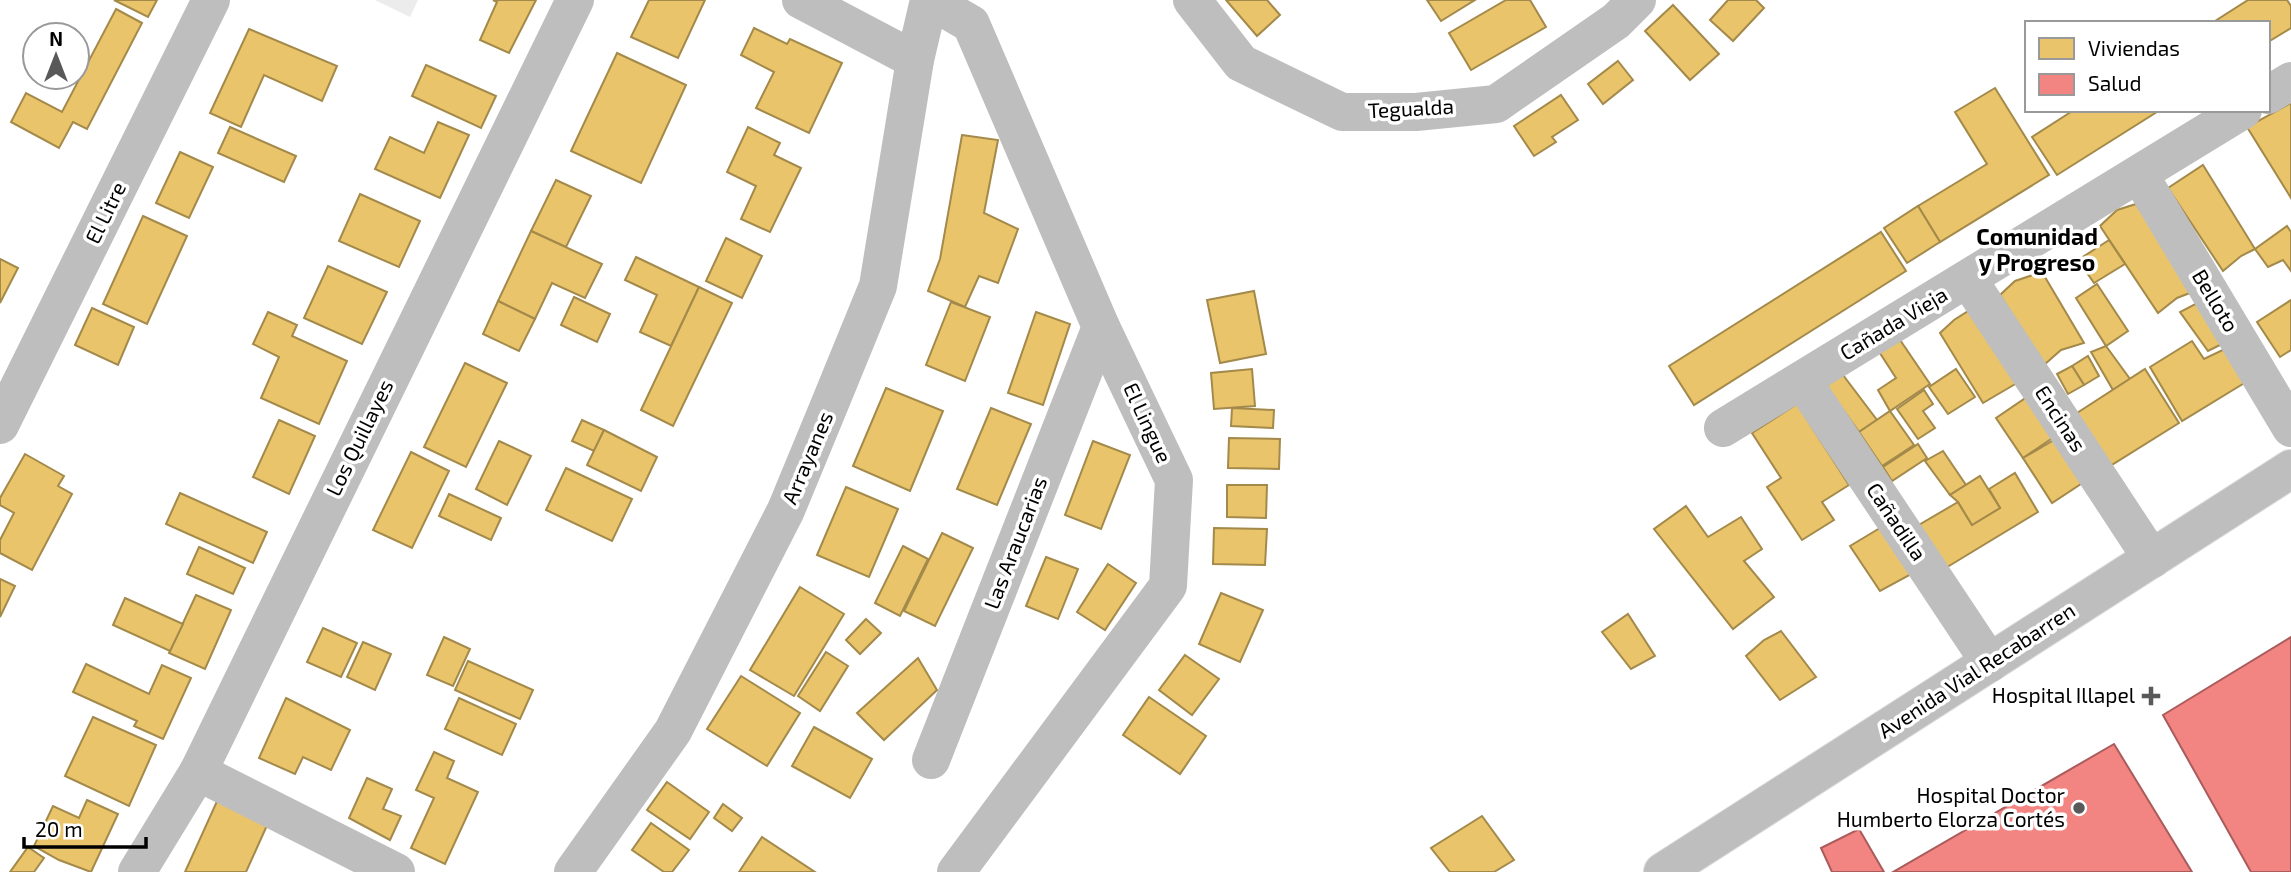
<svg xmlns="http://www.w3.org/2000/svg" width="2291" height="872" viewBox="0 0 2291 872" font-family="'Exo 2',sans-serif">
<style>
.green{fill:#ececec}
.homes{fill:#e9c46a;stroke:#a3894a;stroke-width:2}
.health{fill:#f28482;stroke:#a95c5b;stroke-width:2}
.lines{fill:none;stroke-linecap:round;stroke-linejoin:round}
.major-casing{stroke:#dbdbdb;stroke-width:40}
.minor{stroke:#bebebe;stroke-width:38}
.major{stroke:#bebebe;stroke-width:38}
.poi-dot{fill:#595959;stroke:#fff;stroke-width:2.5}
.labels{text-anchor:middle;stroke-width:7;stroke-linejoin:round;paint-order:stroke}
.street-label{font-size:21px;fill:#000;stroke:#fff}
.poi-label{font-size:21px;fill:#000;stroke:#fff;text-anchor:end}
.neighbourhood-label{font-size:23px;font-weight:bold;fill:#000;stroke:#fff}
</style>
<rect width="100%" height="100%" fill="#fff"/>
<polygon class="green" points="375,0 418,0 410,17"/>
<g class="homes">
<polygon points="114,0 157,0 148,17"/>
<polygon points="493,0 536,0 509,53 480,40 497,2"/>
<polygon points="649,0 705,0 678,58 631,37"/>
<polygon points="1226,0 1267,0 1280,15 1257,36"/>
<polygon points="1427,0 1475,0 1441,21"/>
<polygon points="1506,0 1530,0 1546,27 1471,70 1449,33"/>
<polygon points="1728,0 1756,0 1764,8 1733,41 1710,20"/>
<polygon points="2248,0 2287,0 2291,6 2291,28 2268,42 2268,23 2212,23"/>
<polygon points="1673,5 1719,54 1690,80 1645,31"/>
<polygon points="116,9 142,23 87,129 73,122 59,148 11,122 26,93 62,112"/>
<polygon points="754,28 787,44 790,39 842,63 809,133 756,108 774,72 741,55"/>
<polygon points="249,29 337,66 322,101 264,75 241,127 210,113"/>
<polygon points="617,53 686,85 641,183 571,151"/>
<polygon points="1618,61 1633,80 1603,104 1588,84"/>
<polygon points="426,65 496,96 481,128 412,96"/>
<polygon points="1995,88 2049,175 1940,242 1918,206 1987,164 1955,112"/>
<polygon points="1561,95 1578,120 1552,137 1556,142 1534,156 1514,126"/>
<polygon points="2291,103 2291,198 2247,127"/>
<polygon points="2074,110 2160,110 2057,175 2032,137"/>
<polygon points="438,122 469,135 440,198 375,169 390,137 424,153"/>
<polygon points="230,127 296,156 284,182 218,153"/>
<polygon points="748,127 780,143 774,155 801,168 770,232 741,219 756,186 727,172"/>
<polygon points="962,135 998,140 984,213 1018,229 998,283 979,276 965,307 928,291 940,259"/>
<polygon points="180,152 213,167 189,218 156,203"/>
<polygon points="2203,165 2255,249 2241,256 2223,271 2168,188"/>
<polygon points="556,180 591,196 566,247 531,231"/>
<polygon points="360,194 420,221 399,267 339,241"/>
<polygon points="2136,204 2195,291 2177,298 2158,313 2100,226 2117,210"/>
<polygon points="1918,206 1940,242 1907,263 1884,228"/>
<polygon points="143,216 187,236 147,324 103,304"/>
<polygon points="2287,226 2291,232 2291,271 2283,260 2268,267 2255,249"/>
<polygon points="531,231 602,264 585,298 552,283 535,319 498,301"/>
<polygon points="1881,232 1906,271 1694,405 1669,366"/>
<polygon points="726,238 762,256 742,298 706,281"/>
<polygon points="2109,240 2125,264 2094,283 2078,260"/>
<polygon points="636,257 699,287 671,346 640,332 657,295 625,280"/>
<polygon points="0,259 18,268 0,303"/>
<polygon points="328,266 387,292 362,344 304,318"/>
<polygon points="2042,272 2084,343 2061,350 2044,365 2000,295 2015,281"/>
<polygon points="2097,284 2128,331 2106,346 2076,298"/>
<polygon points="699,287 732,303 673,426 641,410"/>
<polygon points="1254,291 1266,354 1220,363 1207,300"/>
<polygon points="574,297 610,314 597,342 561,325"/>
<polygon points="2291,300 2291,350 2280,357 2257,322"/>
<polygon points="498,301 535,319 519,351 483,334"/>
<polygon points="2201,301 2228,341 2208,351 2180,312"/>
<polygon points="951,302 990,317 965,381 926,365"/>
<polygon points="92,308 134,327 118,365 75,345"/>
<polygon points="1973,308 2017,383 1983,403 1940,333 1954,320"/>
<polygon points="268,312 297,325 292,336 347,361 319,424 261,398 279,357 253,344"/>
<polygon points="1036,312 1070,324 1043,405 1008,393"/>
<polygon points="1896,334 1930,384 1890,411 1878,390 1896,378 1876,347"/>
<polygon points="2192,341 2204,359 2233,345 2251,379 2182,421 2150,367"/>
<polygon points="2106,346 2130,379 2113,390 2091,352"/>
<polygon points="2088,356 2099,376 2084,385 2072,366"/>
<polygon points="465,363 507,383 466,467 424,447"/>
<polygon points="2072,366 2084,385 2068,394 2057,374"/>
<polygon points="1252,369 1255,406 1214,409 1211,373"/>
<polygon points="1956,369 1975,397 1948,414 1929,387"/>
<polygon points="2145,369 2179,423 2110,466 2077,413"/>
<polygon points="1840,371 1877,420 1859,432 1824,383"/>
<polygon points="886,388 943,411 910,491 853,466"/>
<polygon points="1924,390 1933,404 1923,411 1935,428 1918,439 1897,409"/>
<polygon points="2027,397 2054,437 2023,458 1996,418"/>
<polygon points="1797,404 1849,485 1822,502 1834,520 1802,540 1767,487 1781,478 1752,433"/>
<polygon points="991,408 1031,424 997,505 957,489"/>
<polygon points="1232,408 1274,410 1273,428 1231,426"/>
<polygon points="1890,411 1914,445 1882,466 1859,432"/>
<polygon points="279,420 315,436 289,494 253,477"/>
<polygon points="582,420 604,430 594,451 572,441"/>
<polygon points="604,430 657,457 641,491 587,465"/>
<polygon points="2059,437 2087,480 2052,503 2023,458"/>
<polygon points="1229,438 1280,439 1279,469 1228,468"/>
<polygon points="499,441 531,456 507,505 476,489"/>
<polygon points="1093,441 1130,455 1101,529 1065,515"/>
<polygon points="1918,444 1927,458 1892,481 1883,467"/>
<polygon points="1943,451 1966,485 1950,495 1925,461"/>
<polygon points="411,452 449,471 412,548 373,530"/>
<polygon points="25,454 64,476 58,486 72,494 32,570 0,553 0,540 14,513 0,505 0,498"/>
<polygon points="566,468 632,499 612,541 546,510"/>
<polygon points="2015,473 2038,512 1944,569 1917,526 1958,502 1972,525 2000,508 1989,489"/>
<polygon points="1980,476 2000,508 1972,525 1958,502 1950,495"/>
<polygon points="1227,485 1267,485 1266,518 1227,517"/>
<polygon points="846,487 898,509 869,577 817,555"/>
<polygon points="180,493 267,532 253,563 166,524"/>
<polygon points="449,494 501,518 491,540 439,516"/>
<polygon points="1686,506 1708,537 1741,517 1762,549 1744,561 1774,597 1733,629 1654,529"/>
<polygon points="1885,525 1917,571 1880,591 1850,546"/>
<polygon points="1214,528 1267,529 1265,565 1213,564"/>
<polygon points="942,533 973,548 935,626 904,611"/>
<polygon points="903,546 928,559 900,616 875,603"/>
<polygon points="199,547 245,568 233,594 187,574"/>
<polygon points="1046,557 1078,569 1058,619 1026,606"/>
<polygon points="1108,564 1136,583 1105,630 1077,612"/>
<polygon points="0,579 15,586 0,617"/>
<polygon points="800,587 844,614 794,696 750,670"/>
<polygon points="1221,593 1263,610 1240,662 1199,644"/>
<polygon points="196,595 231,610 205,669 169,653"/>
<polygon points="125,598 183,624 170,651 113,625"/>
<polygon points="1628,614 1655,656 1631,669 1602,632"/>
<polygon points="866,619 881,633 860,654 846,640"/>
<polygon points="323,628 357,643 341,677 307,662"/>
<polygon points="1781,631 1816,677 1780,700 1746,656 1764,640"/>
<polygon points="444,637 470,649 453,686 427,675"/>
<polygon points="363,642 391,654 375,690 347,677"/>
<polygon points="826,652 848,666 820,711 798,696"/>
<polygon points="1185,655 1219,679 1192,715 1159,690"/>
<polygon points="918,658 937,690 884,740 857,713"/>
<polygon points="468,661 533,690 520,719 455,690"/>
<polygon points="86,664 149,694 162,665 191,678 163,739 134,726 137,721 73,692"/>
<polygon points="741,676 800,713 767,766 707,729"/>
<polygon points="1149,697 1206,736 1180,774 1123,735"/>
<polygon points="286,698 350,730 331,770 303,757 295,774 259,758"/>
<polygon points="459,698 516,724 502,755 445,729"/>
<polygon points="93,717 156,745 129,806 65,776"/>
<polygon points="814,727 872,759 850,798 792,766"/>
<polygon points="434,752 454,761 447,778 478,792 445,864 411,848 434,798 416,790"/>
<polygon points="367,778 392,789 383,809 401,816 390,840 349,818"/>
<polygon points="667,782 709,812 690,839 647,810"/>
<polygon points="218,799 269,821 246,872 185,872"/>
<polygon points="87,800 118,814 91,872 59,860 34,846 53,806 79,818"/>
<polygon points="723,804 742,818 732,831 714,818"/>
<polygon points="1482,816 1514,860 1494,872 1450,872 1431,848"/>
<polygon points="651,823 689,850 672,872 664,872 632,850"/>
<polygon points="762,837 815,872 739,872"/>
<polygon points="28,847 44,858 34,872 10,872"/>
</g>
<g class="health">
<polygon points="2291,637 2291,872 2251,872 2163,715"/>
<polygon points="2114,744 2192,872 1893,872"/>
<polygon points="1859,829 1884,872 1832,872 1821,848"/>
</g>
<g class="lines">
<g class="major-casing">
<polyline id="major" points="1663,872 2291,469"/>
</g>
<g class="minor">
<polyline points="801,0 915,60"/>
<polyline points="930,0 971,24 1101,327 1174,480 1168,586 956,872"/>
<polyline points="1192,0 1241,63 1342,112 1416,112 1496,104 1616,21 1637,0"/>
<polyline points="2268,95 2291,81"/>
<polyline points="2139,174 2291,428"/>
<polyline points="1968,279 2152,559"/>
<polyline points="1802,380 1990,663"/>
<polyline points="0,425 211,0"/>
<polyline points="1723,428 2243,110"/>
<polyline points="931,760 1101,327"/>
<polyline points="198,772 396,872"/>
<polyline points="137,872 198,772 575,0"/>
<polyline points="573,872 673,731 786,510 831,401 878,286 915,60 929,0"/>
</g>
<use href="#major" class="major"/>
</g>
<g class="poi-dot">
<path d="M2147.5 685.5h7v7h7v7h-7v7h-7v-7h-7v-7h7z"/>
<circle cx="2079" cy="808" r="7"/>
</g>
<g class="labels">
<g class="street-label">
<text transform="translate(1411 109) rotate(-3)" y="7">Tegualda</text>
<text transform="translate(106 213) rotate(-64)" y="7">El Litre</text>
<text transform="translate(2215 301) rotate(59)" y="7">Belloto</text>
<text transform="translate(1894 324) rotate(-31)" y="7">Cañada Vieja</text>
<text transform="translate(2060 419) rotate(57)" y="7">Encinas</text>
<text transform="translate(1147 423) rotate(65)" y="7">El Lingue</text>
<text transform="translate(360 438) rotate(-64)" y="7">Los Quillayes</text>
<text transform="translate(808 458) rotate(-67)" y="7">Arrayanes</text>
<text transform="translate(1896 522) rotate(56)" y="7">Cañadilla</text>
<text transform="translate(1016 543) rotate(-69)" y="7">Las Araucarias</text>
<text transform="translate(1977 671) rotate(-33)" y="7">Avenida Vial Recabarren</text>
</g>
<g class="poi-label">
<text x="2135" y="703">Hospital Illapel</text>
<text x="2065" y="803">Hospital Doctor<tspan x="2065" dy="24">Humberto Elorza Cortés</tspan></text>
</g>
<g class="neighbourhood-label">
<text x="2037" y="245">Comunidad<tspan x="2037" dy="26">y Progreso</tspan></text>
</g>
</g>
<rect x="2025" y="21" width="245" height="91" fill="#ffffff" stroke="#999999" stroke-width="2"/>
<rect x="2039" y="38" width="35" height="21" fill="#e9c46a" stroke="#999999" stroke-width="2"/>
<text x="2088" y="56" font-size="21" fill="#000000">Viviendas</text>
<rect x="2039" y="74" width="35" height="21" fill="#f28482" stroke="#999999" stroke-width="2"/>
<text x="2088" y="91" font-size="21" fill="#000000">Salud</text>
<g transform="translate(56 56)"><circle r="33" fill="#ffffff" stroke="#999999" stroke-width="2"/>
<path d="M0-5L12 26L0 18L-12 26Z" fill="#595959"/>
<text y="-10" font-size="19" font-weight="bold" text-anchor="middle" fill="#000000">N</text>
</g>
<path d="M24 837v10h122v-10" fill="none" stroke="#000000" stroke-width="3.5"/>
<text x="35" y="837" font-size="21" fill="#000000" stroke="#ffffff" stroke-width="5" paint-order="stroke">20 m</text>
</svg>
